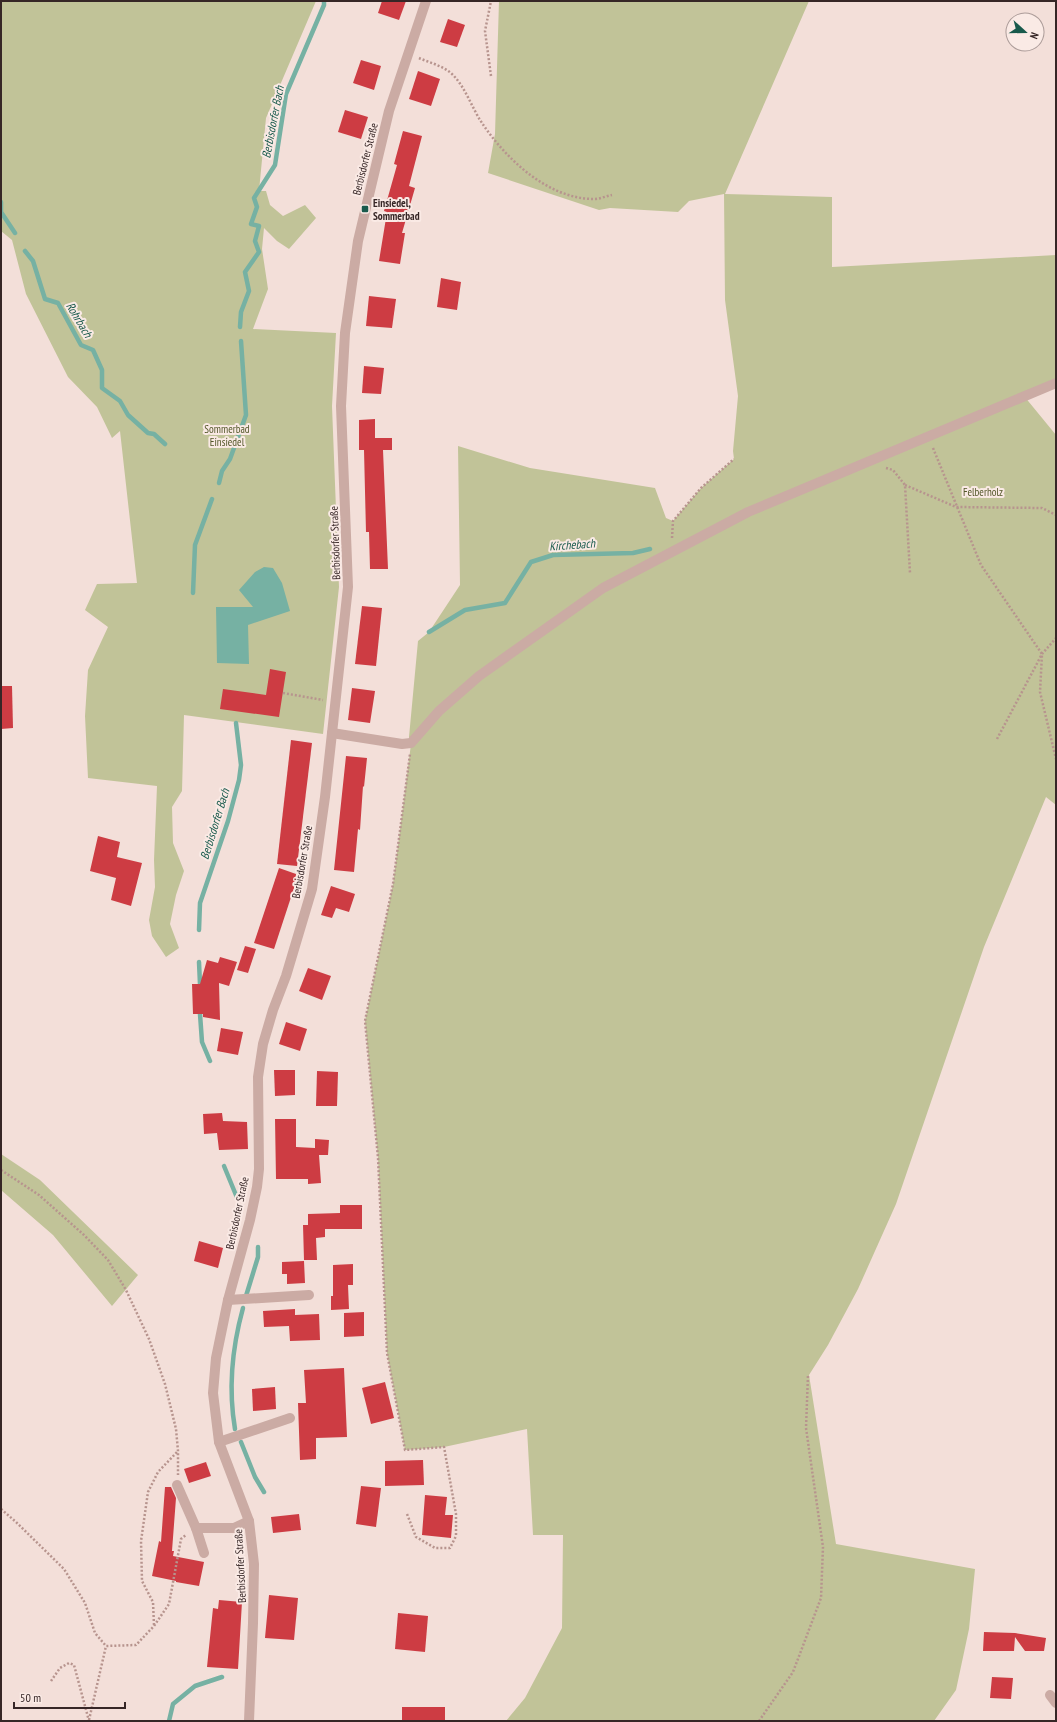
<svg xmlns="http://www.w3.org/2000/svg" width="1057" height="1722" viewBox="0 0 1057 1722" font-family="'PT Sans Narrow',sans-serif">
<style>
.green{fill:#c1c398}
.water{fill:#76b1a3}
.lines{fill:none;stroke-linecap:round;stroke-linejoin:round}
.stream{stroke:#76b1a3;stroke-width:4.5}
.building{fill:#cd3c43}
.path{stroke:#b7948e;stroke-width:2.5;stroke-dasharray:2 2;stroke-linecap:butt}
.minor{stroke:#cbaba4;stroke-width:10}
.poi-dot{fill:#195a4c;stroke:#faeae5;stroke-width:1.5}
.labels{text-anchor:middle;stroke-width:4;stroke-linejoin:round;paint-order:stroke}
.street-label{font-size:11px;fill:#362626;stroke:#faeae5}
.poi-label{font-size:11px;font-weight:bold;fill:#362626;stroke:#faeae5;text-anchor:start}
.park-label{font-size:11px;fill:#525628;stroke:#faeae5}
.water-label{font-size:12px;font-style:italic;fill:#195a4c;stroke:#faeae5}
</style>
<rect width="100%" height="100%" fill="#f3dfd9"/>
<g class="green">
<polygon points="1,1 316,1 266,118 259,191 266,191 270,205 283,216 305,205 316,218 289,249 277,241 264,228 262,249 268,289 253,329 336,333 332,406 339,587 323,734 184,715 182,791 172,807 173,843 184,871 176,895 170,924 179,948 166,957 152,936 149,920 155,887 154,860 157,786 88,778 85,716 88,670 108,627 85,610 97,584 137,583 120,431 112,438 97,407 68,377 26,294 12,240 1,231"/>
<polygon points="499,1 809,1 725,194 832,197 832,267 1056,255 1056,383 1024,396 1056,435 1056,805 1046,797 984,947 896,1204 858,1289 828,1345 809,1375 836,1544 975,1569 969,1629 956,1690 934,1721 506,1721 525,1698 562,1628 563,1535 533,1535 527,1429 444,1447 405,1450 387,1353 378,1158 365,1021 393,884 411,744 409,737 418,641 429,632 460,585 458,446 530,468 655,488 666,518 673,521 701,488 734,459 733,451 738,396 725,300 724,194 689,201 678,212 610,208 599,210 488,173 495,134"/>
<polygon points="1,1154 40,1180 138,1275 112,1306 53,1235 1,1190"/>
</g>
<polygon class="water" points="264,567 273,568 282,583 290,611 248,625 249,664 217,663 216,607 253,607 239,590 255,572"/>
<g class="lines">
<g class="stream">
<polyline points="1,202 1,212 15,233"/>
<polyline points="25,251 33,261 45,299 58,303 81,345 93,350 102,370 102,388 120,401 128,415 148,433 154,434 165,444"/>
<polyline points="240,327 241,312 249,291 245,272 259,252 255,241 259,226 251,224 257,207 254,198 275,165 286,94 324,5 324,1"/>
<polyline points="219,483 222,471 230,459 246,415 241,341"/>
<polyline points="193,593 195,545 212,499"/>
<polyline points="429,632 465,610 505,603 531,562 553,555 633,553 650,549"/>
<polyline points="199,930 200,903 228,821 239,780 241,765 236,723"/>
<polyline points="199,962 200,984"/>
<polyline points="200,1014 202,1042 210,1061"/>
<polyline points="224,1166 238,1200"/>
<polyline points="246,1296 258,1257 258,1247"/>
<path d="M235,1429C228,1388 232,1348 243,1308"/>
<polyline points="241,1442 255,1477 264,1492"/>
<polyline points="169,1721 173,1704 195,1686 222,1677"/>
</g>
</g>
<g class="building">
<polygon points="382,1 406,1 399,20 378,13"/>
<polygon points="448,19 465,25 457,47 440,42"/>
<polygon points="361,60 381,66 374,90 353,83"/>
<polygon points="418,71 440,79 431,106 409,99"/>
<polygon points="345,110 368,117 361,139 338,132"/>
<polygon points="403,131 422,136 409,186 415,188 402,233 405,233 400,264 379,261 387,212 384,211 397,165 394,164"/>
<polygon points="441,278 461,282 457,310 437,307"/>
<polygon points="369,296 396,299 392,328 366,326"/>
<polygon points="364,366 384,368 381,394 362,393"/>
<polygon points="375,419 375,438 392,438 392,450 383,450 388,569 370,569 369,532 366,532 364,450 359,450 359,420"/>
<polygon points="362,606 382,608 376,666 355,664"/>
<polygon points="270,669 286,672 279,717 220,709 223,689 266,695"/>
<polygon points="1,686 12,686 13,728 1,729"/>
<polygon points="352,688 375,691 370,723 348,720"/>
<polygon points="291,740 312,743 297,866 277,864"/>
<polygon points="346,756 367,758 364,787 363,786 360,830 358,829 354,872 334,870"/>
<polygon points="98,836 120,842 117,857 142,863 131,906 111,900 116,878 90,871"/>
<polygon points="279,868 296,874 295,885 274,949 254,943"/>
<polygon points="331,886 355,894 349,912 336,908 332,918 321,915"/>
<polygon points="245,946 256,949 248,973 237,970"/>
<polygon points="220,957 237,962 229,986 219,983 220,1020 203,1017 203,1014 193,1014 192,984 200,984 207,960 218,963"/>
<polygon points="308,968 331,976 322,1000 299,991"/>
<polygon points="286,1022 307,1029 300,1051 279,1044"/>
<polygon points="221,1028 243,1032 238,1055 217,1051"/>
<polygon points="274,1070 295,1070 295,1095 275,1096"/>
<polygon points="317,1071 338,1072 337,1106 316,1106"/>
<polygon points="222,1113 223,1121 247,1122 248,1149 219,1150 217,1133 204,1134 203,1114"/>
<polygon points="275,1119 296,1119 296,1147 315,1148 315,1139 329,1140 328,1155 319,1155 321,1183 308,1184 308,1179 276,1179"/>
<polygon points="340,1205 362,1205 362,1229 325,1229 325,1237 316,1238 317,1260 304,1260 303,1225 308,1225 308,1214 340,1213"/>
<polygon points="199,1241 223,1248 218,1268 194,1261"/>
<polygon points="304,1261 305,1283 287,1284 287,1274 282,1274 282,1262"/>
<polygon points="353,1264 353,1285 348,1285 349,1309 331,1310 331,1296 333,1296 333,1265"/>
<polygon points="295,1309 295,1315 319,1314 320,1340 290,1341 289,1326 264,1327 263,1311"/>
<polygon points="364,1312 364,1336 344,1337 344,1313"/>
<polygon points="344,1368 347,1437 316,1438 316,1459 300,1460 298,1403 306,1403 304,1370"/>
<polygon points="385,1382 394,1418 371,1424 362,1388"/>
<polygon points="275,1387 276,1409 253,1411 252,1389"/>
<polygon points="423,1460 424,1485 385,1486 385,1461"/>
<polygon points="206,1462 211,1476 189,1483 184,1469"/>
<polygon points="361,1486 381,1488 376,1527 356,1524"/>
<polygon points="165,1487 171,1487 176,1498 172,1551 174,1551 173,1556 204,1562 199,1586 176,1582 176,1581 152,1576 159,1541 161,1542"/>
<polygon points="425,1495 447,1497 445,1515 453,1515 451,1538 422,1535"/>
<polygon points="299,1514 301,1530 273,1533 271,1517"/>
<polygon points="269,1595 298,1598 294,1640 265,1638"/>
<polygon points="219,1600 242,1602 238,1669 207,1667 213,1608 218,1609"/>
<polygon points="398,1613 428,1616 425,1652 395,1649"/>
<polygon points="984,1632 1015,1633 1046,1638 1044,1651 1025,1651 1015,1637 1014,1651 983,1651"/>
<polygon points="992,1677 1013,1678 1011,1699 990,1698"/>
<rect x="402" y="1707" width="43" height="14"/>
</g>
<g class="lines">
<g class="path">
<path d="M419,58C430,63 445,66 454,76C466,89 472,108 482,123C506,159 548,199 594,199C600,199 606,196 612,195"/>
<polyline points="491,76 485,31 491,1"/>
<polyline points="933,448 981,565 1042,654 1040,692 1056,759"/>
<polyline points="886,468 893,470 905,485 910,573"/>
<polyline points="905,485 956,507 1042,508 1056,515"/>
<polyline points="672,538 673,521 701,488 734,459"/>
<polyline points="283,693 323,700"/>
<polyline points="997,739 1042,654 1056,638"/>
<polyline points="1,1170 39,1195 84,1235 108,1260 126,1290 149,1339 165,1384 176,1429 178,1451 178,1475"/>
<polyline points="1,1509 16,1522 64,1569 85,1603 95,1633 106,1646 136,1645 154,1626 169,1604 181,1539 186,1535"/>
<polyline points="407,1514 416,1537 435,1548 450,1548 456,1536 456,1514 444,1447 405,1450 387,1353 378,1158 365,1021 393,884 410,754"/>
<polyline points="154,1625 153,1602 142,1581 141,1541 148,1492 158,1472 178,1451"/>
<polyline points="51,1681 60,1668 69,1663 74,1665 89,1721"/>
<polyline points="89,1720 106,1646"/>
<polyline points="759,1721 793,1672 821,1598 823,1547 806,1428 808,1375"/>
</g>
<g class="minor">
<polyline points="332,733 402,744 411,743 439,711 479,676 603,588 748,512 1056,383"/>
<polyline points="228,1300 309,1295"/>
<polyline points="219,1442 290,1418"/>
<polyline points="177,1485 196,1528 204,1553"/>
<polyline points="196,1528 234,1528 249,1521"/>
<polyline points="1050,1695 1056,1703"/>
<polyline points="249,1721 253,1623 254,1564 249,1521 219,1442 213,1393 216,1358 228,1300 250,1220 257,1187 259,1169 258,1077 263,1044 273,1010 286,976 312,889 325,797 348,587 341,406 345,333 358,241 389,111 426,1"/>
</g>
</g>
<rect class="poi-dot" x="361" y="205" width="8" height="8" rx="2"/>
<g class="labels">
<g class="street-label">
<text transform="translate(365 159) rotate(-76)" y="4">Berbisdorfer Straße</text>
<text transform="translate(335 543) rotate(-92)" y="4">Berbisdorfer Straße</text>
<text transform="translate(302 862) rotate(-80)" y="4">Berbisdorfer Straße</text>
<text transform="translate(237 1213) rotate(-78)" y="4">Berbisdorfer Straße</text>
<text transform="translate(240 1566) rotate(-93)" y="4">Berbisdorfer Straße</text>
</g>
<g class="poi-label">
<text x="373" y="207">Einsiedel,<tspan x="373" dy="13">Sommerbad</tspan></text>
</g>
<g class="park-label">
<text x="227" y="433">Sommerbad<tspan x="227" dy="13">Einsiedel</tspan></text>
<text x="983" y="496">Felberholz</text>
</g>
<g class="water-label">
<text transform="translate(273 122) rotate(-79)" y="4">Berbisdorfer Bach</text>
<text transform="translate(79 320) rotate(59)" y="4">Rohrbach</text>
<text transform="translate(572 545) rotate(-4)" y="4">Kirchebach</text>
<text transform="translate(215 824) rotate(-73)" y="4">Berbisdorfer Bach</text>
</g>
</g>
<rect width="1057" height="1722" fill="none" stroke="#362626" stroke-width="4"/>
<g transform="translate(1025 32) rotate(111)"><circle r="19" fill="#faeae5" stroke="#ac9c99"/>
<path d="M0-3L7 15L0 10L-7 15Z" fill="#195a4c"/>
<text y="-6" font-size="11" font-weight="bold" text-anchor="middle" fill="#362626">N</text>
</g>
<path d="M14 1702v6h111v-6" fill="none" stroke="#362626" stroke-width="2"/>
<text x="20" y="1702" font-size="12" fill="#362626" stroke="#faeae5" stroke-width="3" paint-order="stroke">50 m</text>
</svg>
